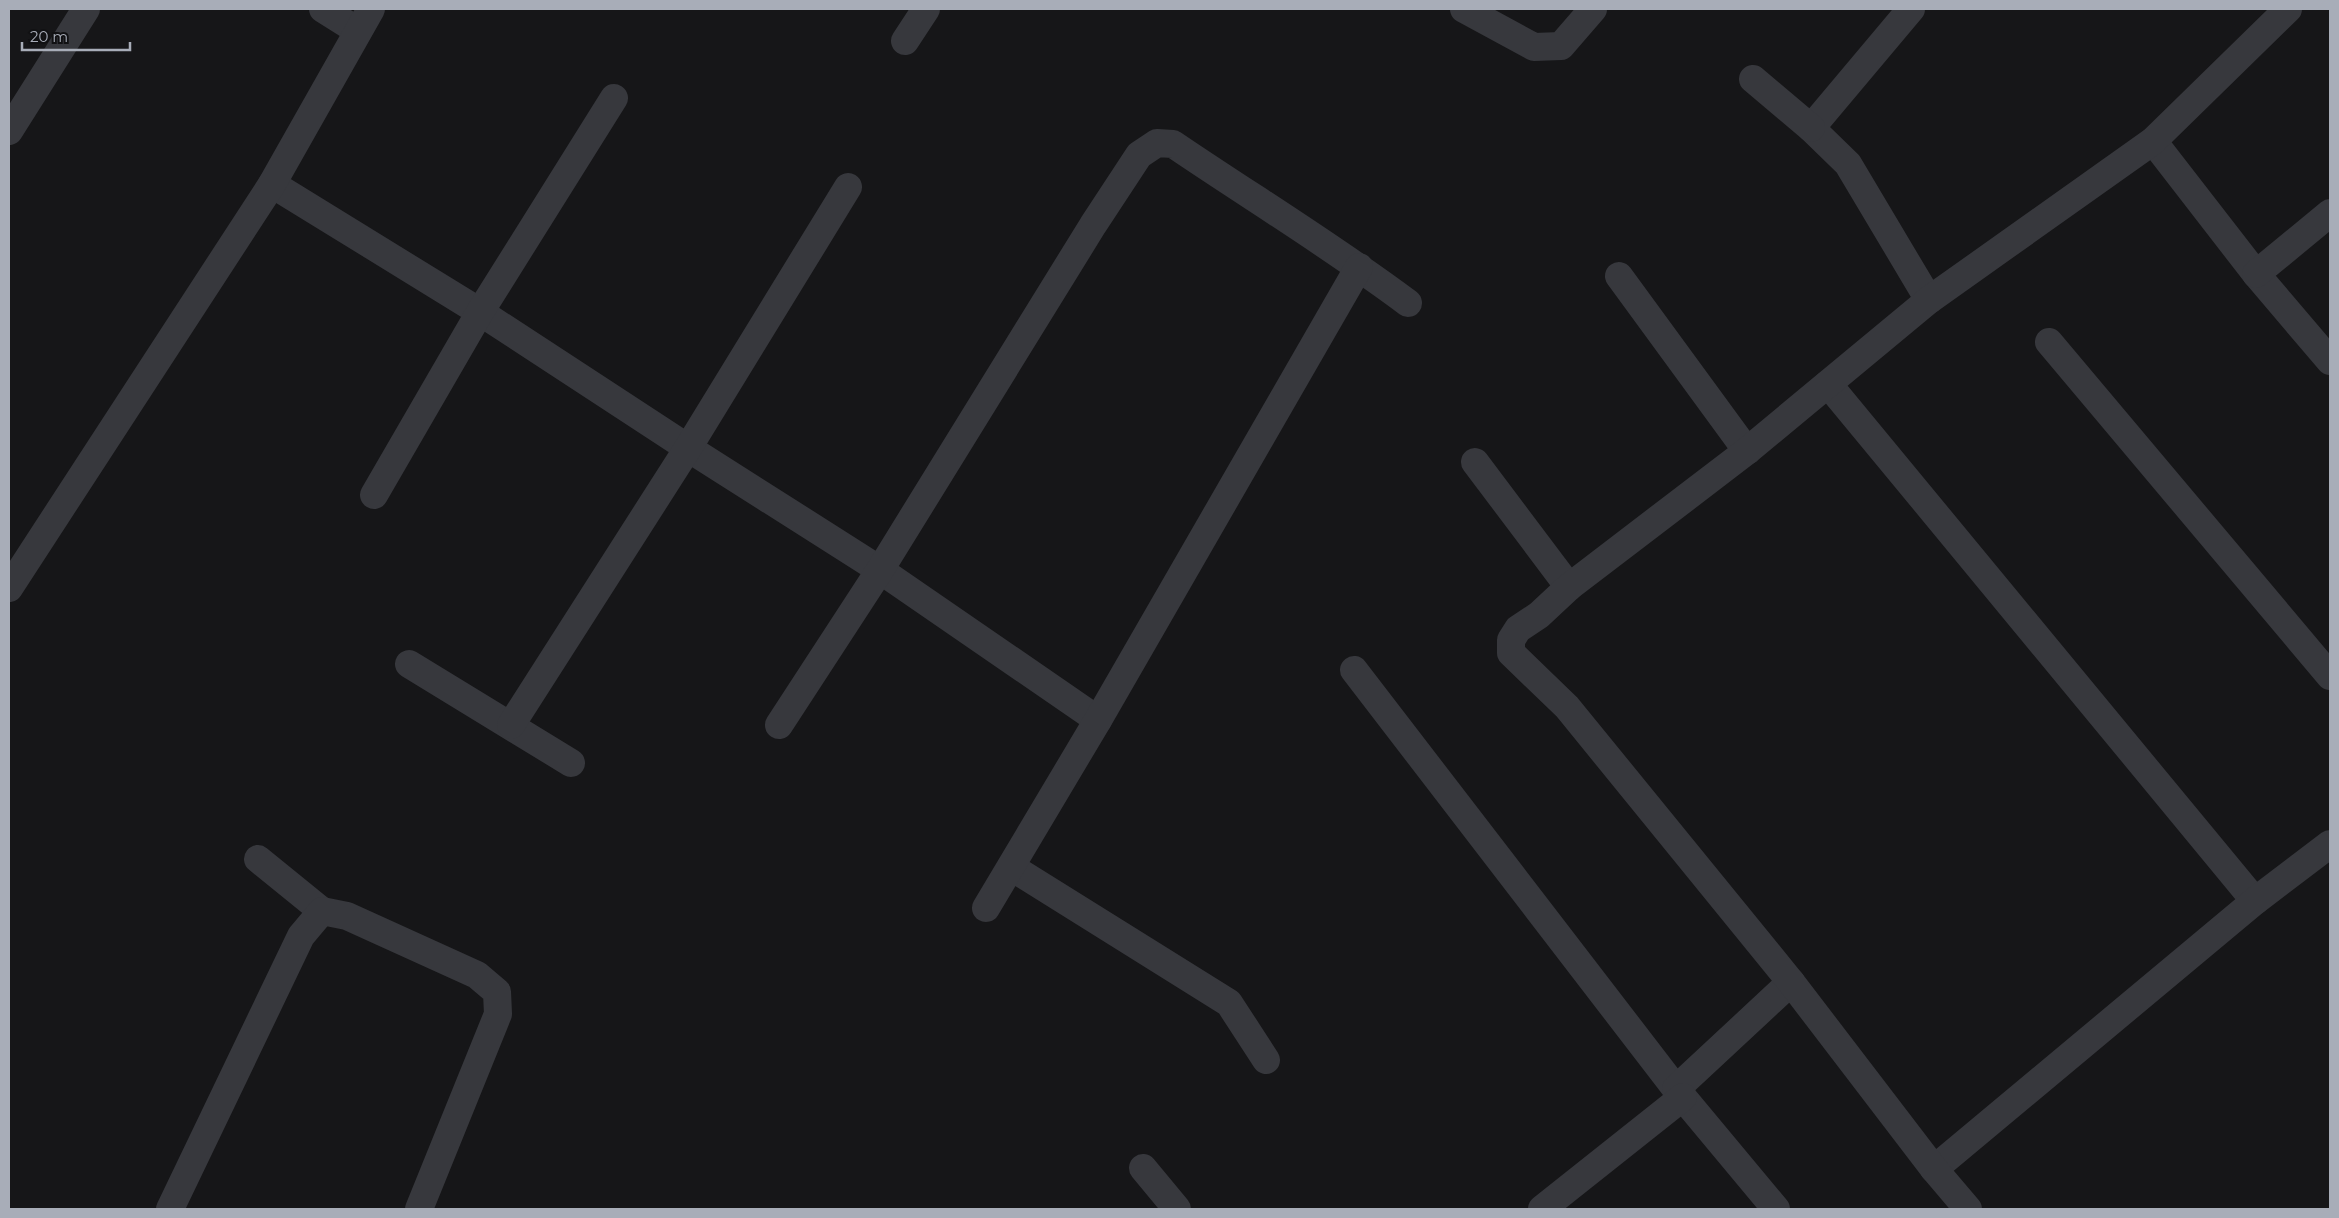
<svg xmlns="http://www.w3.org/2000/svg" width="2339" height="1218" viewBox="0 0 2339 1218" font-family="Montserrat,sans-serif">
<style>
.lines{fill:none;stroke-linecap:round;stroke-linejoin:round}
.street{stroke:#37383d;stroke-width:28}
</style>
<rect width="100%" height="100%" fill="#161618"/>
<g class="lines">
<g class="street">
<polyline points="323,9 358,31"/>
<polyline points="1464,9 1534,47 1561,46 1593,9"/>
<polyline points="1911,9 1811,128 1848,164 1929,300"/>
<polyline points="905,41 926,9"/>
<polyline points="1753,79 1811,128"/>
<polyline points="9,131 86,9"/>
<polyline points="2153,141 2256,274 2330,361"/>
<polyline points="272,184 480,312 688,448 880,570 1098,720"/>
<polyline points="2256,274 2330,213"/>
<polyline points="1619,276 1747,451"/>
<polyline points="2049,342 2330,676"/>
<polyline points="1828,384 2255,901"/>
<polyline points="1475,462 1569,587"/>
<polyline points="374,495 480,312 614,98"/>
<polyline points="9,588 272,184 371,9"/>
<polyline points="409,664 571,763"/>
<polyline points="1354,670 1676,1089 1776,1209"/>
<polyline points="511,725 688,448 848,187"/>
<path d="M779,725L880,570L1093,225L1139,155L1157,143L1173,144C1251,197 1332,246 1408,303"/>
<polyline points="258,859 322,911"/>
<polyline points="1011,867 1229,1003 1266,1060"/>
<polyline points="986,908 1098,720 1359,267"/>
<polyline points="1676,1089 1791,982"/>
<polyline points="1143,1168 1177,1209"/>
<polyline points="1934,1169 2255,901 2330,844"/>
<polyline points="170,1209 301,936 322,911 347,916 477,975 497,992 498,1014 419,1209"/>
<polyline points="1542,1209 1683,1097"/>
<polyline points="1968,1209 1934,1169 1791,982 1567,707 1511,653 1511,640 1518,629 1539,615 1569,587 1747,451 1929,300 2153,141 2288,9"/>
</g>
</g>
<rect width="2339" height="1218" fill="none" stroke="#a8adb8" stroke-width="20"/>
<path d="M22 42v8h108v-8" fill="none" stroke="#a8adb8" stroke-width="2.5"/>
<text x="30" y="42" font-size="15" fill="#a8adb8" stroke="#111113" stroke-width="4" paint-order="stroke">20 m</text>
</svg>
